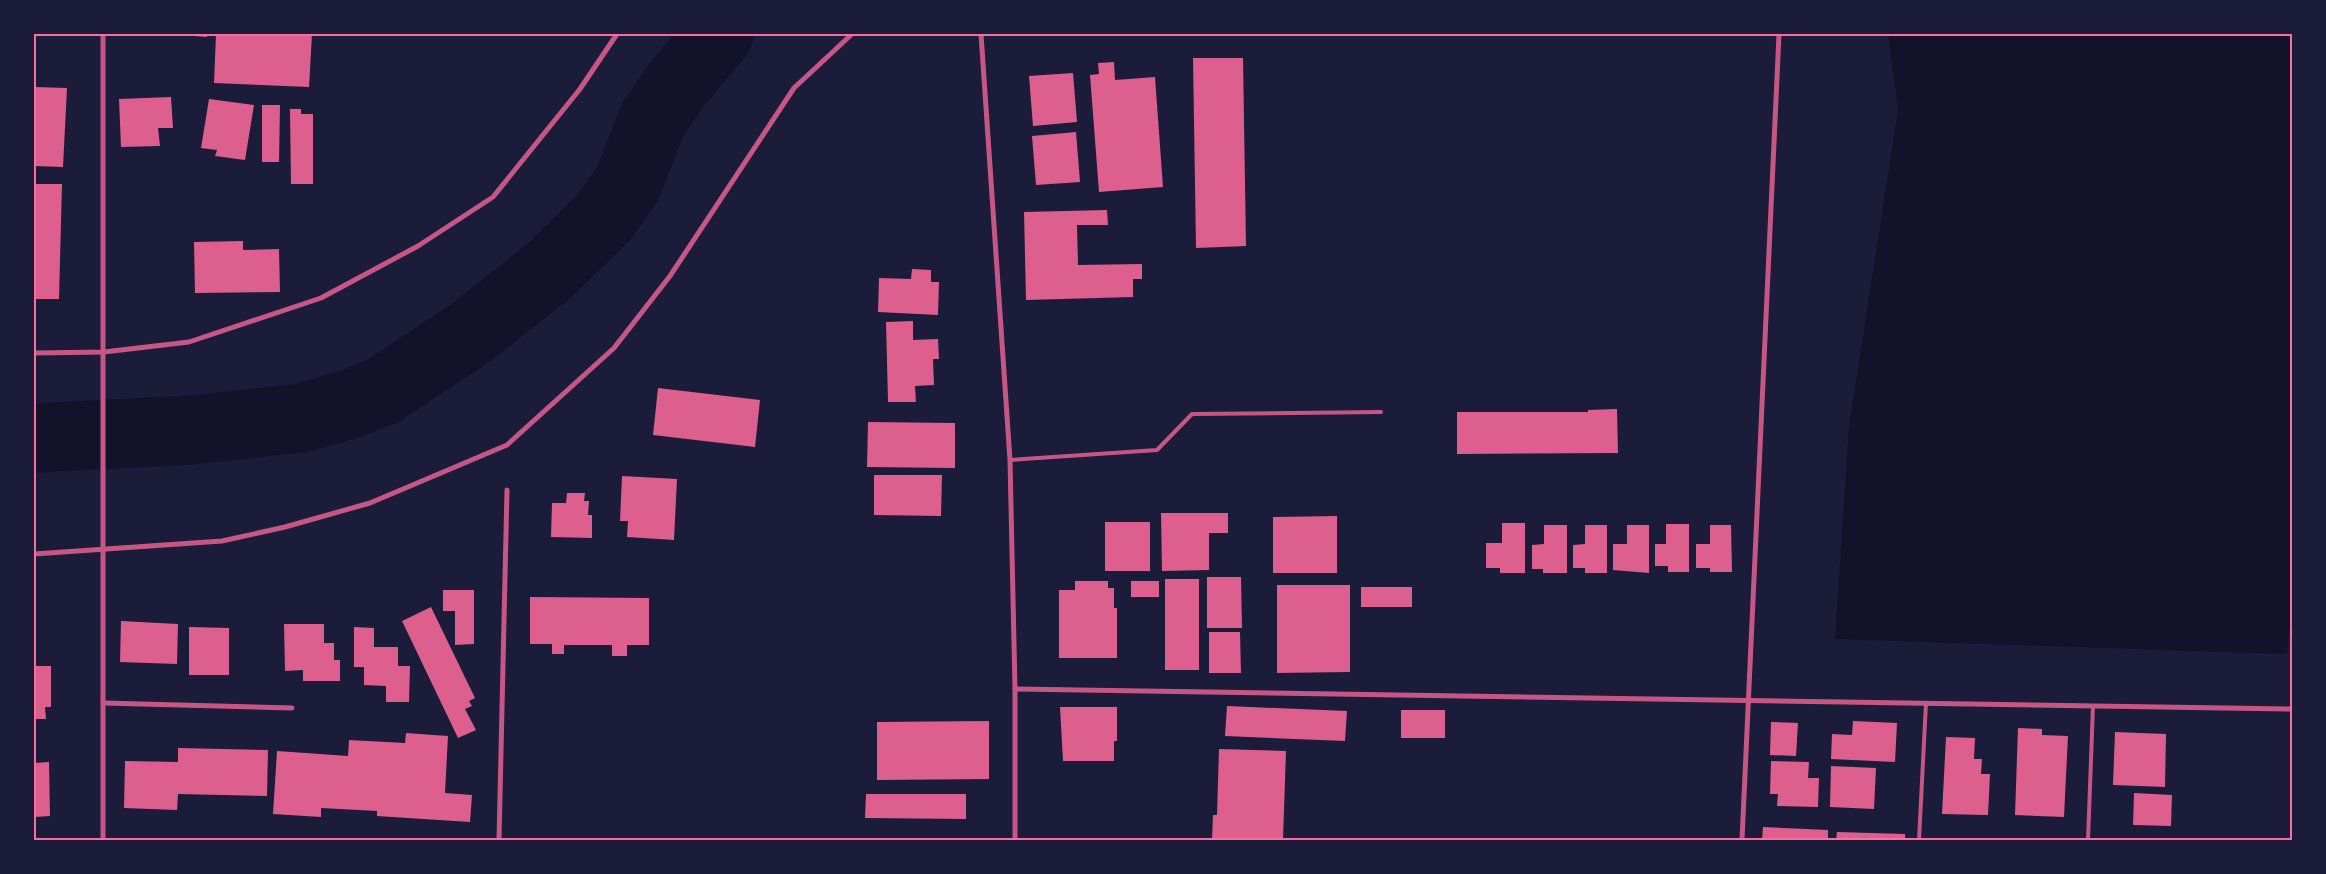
<svg xmlns="http://www.w3.org/2000/svg" width="2326" height="874" viewBox="0 0 2326 874" font-family="Signika,sans-serif">
<style>
.water{fill:#12122b}
.lines{fill:none;stroke-linecap:round;stroke-linejoin:round}
.river{stroke:#12122b;stroke-width:69}
.building{fill:#dd5f8e}
.service{stroke:#c65784;stroke-width:4}
.minor{stroke:#c65784;stroke-width:5}
.neatline{fill:none;stroke:#ff6b9d;stroke-width:2}
</style>
<rect width="100%" height="100%" fill="#1b1b3a"/>
<polygon class="water" points="1888,34 2292,34 2292,597 2287,654 1835,639 1849,427 1898,110"/>
<g class="lines">
<polyline class="river" points="34,438 191,430 301,418 347,405 381,392 469,334 550,270 604,217 627,185 653,119 675,87 719,34"/>
</g>
<g class="building">
<polygon points="170,34 207,34 207,37"/>
<polygon points="216,34 312,34 309,87 214,83"/>
<polygon points="1193,58 1243,58 1246,246 1196,248"/>
<polygon points="1114,62 1115,80 1155,77 1163,187 1099,192 1090,75 1099,74 1098,63"/>
<polygon points="1073,73 1077,122 1033,126 1029,76"/>
<polygon points="34,87 67,88 63,167 34,166"/>
<polygon points="171,97 173,128 158,128 160,146 121,147 119,99"/>
<polygon points="209,99 254,105 245,160 215,156 217,150 201,148"/>
<polygon points="262,105 280,105 279,162 262,162"/>
<polygon points="290,109 301,109 301,114 313,114 313,184 291,184"/>
<polygon points="1076,132 1080,182 1036,185 1032,136"/>
<polygon points="34,184 62,184 59,299 34,299"/>
<polygon points="1107,210 1108,225 1077,225 1078,265 1142,264 1142,279 1133,279 1133,297 1026,300 1024,212"/>
<polygon points="243,241 243,250 279,249 280,292 195,293 194,242"/>
<polygon points="912,269 931,270 931,282 939,282 938,315 878,312 879,278 911,279"/>
<polygon points="913,321 913,340 938,339 939,359 933,359 934,385 915,386 916,402 888,402 886,322"/>
<polygon points="658,388 760,400 755,447 653,435"/>
<polygon points="1617,409 1618,453 1457,454 1457,412 1588,412 1588,410"/>
<polygon points="868,422 955,423 955,468 867,467"/>
<polygon points="874,475 942,475 941,516 874,515"/>
<polygon points="622,476 677,479 674,540 627,537 628,521 620,521"/>
<polygon points="567,493 585,493 584,501 589,501 588,515 592,515 592,538 551,537 552,503 566,503"/>
<polygon points="1161,513 1228,513 1228,533 1209,533 1209,570 1162,571"/>
<polygon points="1337,516 1337,573 1273,573 1273,517"/>
<rect x="1105" y="522" width="45" height="49"/>
<polygon points="1502,523 1525,523 1525,573 1500,573 1500,568 1486,568 1486,543 1502,543"/>
<polygon points="1666,524 1689,524 1689,572 1668,572 1668,566 1655,566 1655,544 1666,544"/>
<polygon points="1544,525 1567,525 1567,573 1543,573 1543,569 1532,569 1532,545 1544,544"/>
<polygon points="1585,525 1607,525 1607,573 1585,573 1585,568 1573,568 1573,545 1585,544"/>
<polygon points="1627,525 1649,525 1649,573 1613,570 1613,544 1627,544"/>
<polygon points="1710,525 1731,525 1732,572 1710,572 1710,568 1696,568 1696,544 1710,544"/>
<polygon points="1207,577 1241,577 1242,628 1207,628"/>
<rect x="1165" y="579" width="34" height="91"/>
<polygon points="1075,581 1108,581 1108,588 1114,588 1114,608 1117,608 1117,658 1059,658 1059,590 1075,590"/>
<rect x="1131" y="581" width="28" height="16"/>
<polygon points="1277,585 1350,585 1350,672 1277,673"/>
<rect x="1361" y="587" width="51" height="20"/>
<polygon points="443,590 474,590 474,644 455,645 455,611 443,611"/>
<polygon points="530,597 649,598 649,645 627,645 627,656 612,656 612,645 564,645 564,654 552,654 552,644 530,644"/>
<polygon points="431,607 475,698 469,701 472,706 465,709 476,730 458,738 402,621"/>
<polygon points="121,621 178,624 177,664 120,662"/>
<polygon points="284,624 324,624 324,643 334,643 334,660 340,660 340,681 303,681 303,670 285,671"/>
<polygon points="189,627 229,628 229,675 189,675"/>
<polygon points="354,627 374,628 374,647 398,647 398,666 410,666 409,702 386,702 386,686 364,685 364,667 354,667"/>
<polygon points="1209,632 1240,632 1241,673 1209,673"/>
<polygon points="34,666 51,666 51,707 45,707 46,719 34,719"/>
<polygon points="1227,706 1347,711 1345,741 1225,736"/>
<polygon points="1060,707 1117,707 1117,741 1114,741 1114,761 1063,761"/>
<rect x="1401" y="710" width="44" height="28"/>
<polygon points="989,721 989,779 877,780 877,722"/>
<polygon points="1853,721 1897,723 1895,762 1831,759 1832,734 1852,735"/>
<polygon points="1771,722 1798,723 1796,756 1770,755"/>
<polygon points="2018,728 2042,729 2042,735 2068,736 2064,817 2015,815"/>
<polygon points="2115,732 2166,734 2165,787 2113,785"/>
<polygon points="406,733 448,736 445,793 472,795 470,822 377,816 377,811 321,808 321,817 273,814 277,751 348,756 349,740 405,743"/>
<polygon points="1946,737 1975,738 1974,759 1982,759 1981,774 1990,774 1988,815 1942,814"/>
<polygon points="178,748 268,750 267,796 178,794 177,810 124,808 125,761 178,762"/>
<polygon points="1219,749 1286,751 1283,840 1212,839 1213,815 1217,815"/>
<polygon points="1771,761 1809,762 1808,778 1819,778 1818,807 1777,806 1778,794 1770,794"/>
<polygon points="49,762 50,816 34,817 34,763"/>
<polygon points="1831,766 1876,768 1874,809 1830,807"/>
<polygon points="2134,793 2172,795 2171,826 2133,825"/>
<polygon points="866,794 966,794 966,819 865,818"/>
<polygon points="1763,827 1828,830 1828,840 1762,840"/>
<polygon points="1837,832 1905,834 1905,840 1836,840"/>
</g>
<g class="lines">
<g class="service">
<polyline points="1010,460 1157,450 1192,414 1381,412"/>
<polyline points="1919,840 1926,703"/>
<polyline points="2088,840 2093,706"/>
</g>
<g class="minor">
<polyline points="103,34 103,840"/>
<polyline points="981,34 1010,460 1015,689 1015,840"/>
<polyline points="34,353 104,352 189,342 321,298 418,246 493,197 580,89 617,34"/>
<polyline points="34,554 222,541 285,527 370,503 507,445 614,348 670,276 794,88 852,34"/>
<polyline points="1015,689 2292,709"/>
<polyline points="103,703 292,708"/>
<polyline points="499,840 507,490"/>
<polyline points="1742,840 1779,34"/>
</g>
</g>
<rect width="2326" height="874" fill="none" stroke="#1b1b3a" stroke-width="70"/>
<rect x="35" y="35" width="2256" height="804" class="neatline"/>
</svg>
